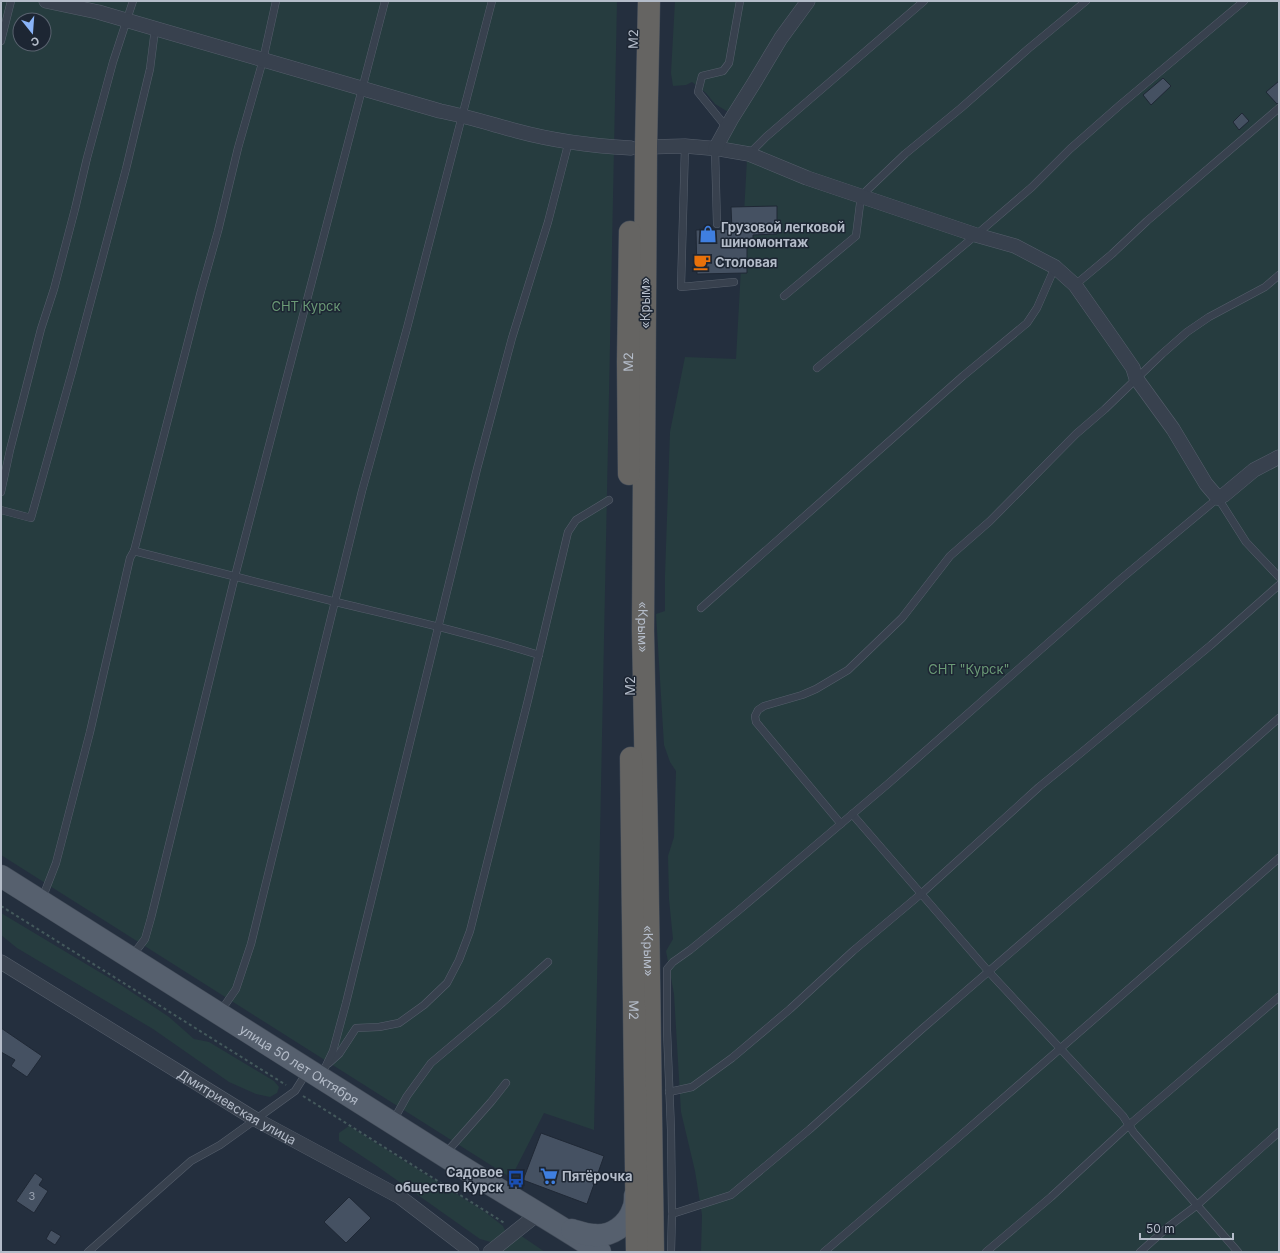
<svg xmlns="http://www.w3.org/2000/svg" width="1280" height="1253" viewBox="0 0 1280 1253" font-family="Inter,sans-serif">
<style>
.green{fill:#263c3f;fill-rule:evenodd}
.building{fill:#455162;stroke:#1f2835}
.lines{fill:none;stroke-linecap:round;stroke-linejoin:round}
.service-casing{stroke:#565f6c;stroke-width:8}
.minor-casing{stroke:#565f6c;stroke-width:15}
.primary-casing{stroke:#414a57;stroke-width:23}
.trunk-casing{stroke:#434c59;stroke-width:23}
.path{stroke:#44595c;stroke-width:2;stroke-dasharray:3 3;stroke-linecap:butt}
.service{stroke:#38414e;stroke-width:7}
.minor{stroke:#38414e;stroke-width:14}
.primary{stroke:#56606e;stroke-width:22}
.trunk{stroke:#656462;stroke-width:22}
.labels{text-anchor:middle;stroke-width:3;stroke-linejoin:round;paint-order:stroke}
.number-label{font-size:11px;fill:#98a1af}
.street-label{font-size:13px;fill:#b4bcc9;stroke:#1d2633}
.poi-label{font-size:13px;font-weight:bold;fill:#b4bcc9;stroke:#1d2633;text-anchor:start}
.park-label{font-size:13px;fill:#6b9a76;stroke:#1d2633}
</style>
<rect width="100%" height="100%" fill="#242f3e"/>
<g class="green">
<path d="M1,1H617L594,1130L544,1113L511,1178L1,855ZM20,20H44V44H20Z"/>
<polygon points="675,1 1279,1 1279,1252 701,1252 702,1215 695,1171 681,1112 674,994 666,951 673,939 669,899 668,856 674,837 676,771 670,762 664,745 656,614 665,611 665,575 670,432 685,357 736,359 747,159 723,143 730,113 715,104 706,93 692,82 686,85 673,86 671,73"/>
<polygon points="1,913 121,985 169,1017 194,1039 209,1042 274,1081 279,1087 277,1093 270,1097 256,1094 229,1082 153,1029 17,948 1,935"/>
<polygon points="349,1126 485,1212 503,1226 506,1233 494,1243 480,1239 374,1164 339,1141 339,1133"/>
<polygon points="520,1235 545,1252 503,1252 502,1251"/>
</g>
<g class="building">
<polygon points="1163,78 1171,86 1151,105 1143,95"/>
<polygon points="1279,81 1279,103 1277,104 1266,92"/>
<polygon points="1242,113 1249,121 1239,130 1233,122"/>
<polygon points="777,206 777,234 753,235 753,244 747,245 747,273 697,274 696,230 732,229 731,207"/>
<polygon points="1,1028 42,1056 27,1077 11,1066 15,1060 1,1052"/>
<polygon points="541,1133 604,1156 587,1204 523,1180"/>
<polygon points="35,1173 43,1179 39,1185 48,1191 34,1213 16,1201"/>
<polygon points="349,1197 371,1218 346,1243 324,1222"/>
<polygon points="51,1230 61,1236 55,1245 46,1239"/>
</g>
<g class="lines">
<g class="service-casing">
<g id="service">
<polyline points="1,41 11,1"/>
<polyline points="727,128 698,92 702,76 723,71 729,63 740,1"/>
<polyline points="685,146 681,287 734,282"/>
<polyline points="715,149 717,224"/>
<polyline points="749,154 766,137 924,1"/>
<polyline points="1075,285 1112,254 1147,221 1279,108"/>
<polyline points="784,296 856,236 861,196 905,154 961,108 1028,49 1086,1"/>
<polyline points="817,368 976,235 1032,187 1070,149 1120,105 1244,1"/>
<polyline points="1,492 10,450 41,329 54,289 75,209 87,158 113,62 133,1"/>
<polyline points="1,510 31,518 73,368 126,169 150,69 155,29"/>
<path d="M134,551C203,568 271,586 340,603C406,619 473,634 539,655"/>
<polyline points="701,608 963,376 1027,323 1037,308 1055,267"/>
<polyline points="852,814 989,972 1123,1116 1134,1133 1238,1252"/>
<polyline points="841,824 756,722 755,716 758,710 764,706 802,695 816,689 848,670 902,618 950,556 990,521 1076,434 1105,409 1162,354 1187,332 1209,317 1265,287 1279,275"/>
<polyline points="42,899 56,863 90,732 130,558 134,551 201,291 218,231 238,148 263,60 276,1"/>
<polyline points="132,956 145,939 151,918 235,576 385,1"/>
<polyline points="220,1012 236,989 251,944 362,491 407,328 492,1"/>
<polyline points="329,1063 339,1054 356,1028 379,1027 399,1023 424,1005 447,983 459,960 470,931 528,700 568,532 576,520 609,500"/>
<polyline points="321,1076 333,1051 346,1003 477,469 512,338 548,222 569,141"/>
<polyline points="669,1092 692,1087 732,1058 790,1009 853,951 922,893 1039,787 1076,757 1211,645 1279,585"/>
<polyline points="393,1121 407,1096 431,1063 501,1004 548,962"/>
<polyline points="445,1154 491,1102 506,1083"/>
<polyline points="672,1214 731,1195 810,1129 922,1029 1113,864 1279,718"/>
<polyline points="88,1252 191,1161 220,1145 295,1091 307,1072"/>
<polyline points="671,1252 672,1214 671,1130 667,1030 667,969 673,962 690,950 738,911 889,783 1122,578 1218,498 1246,542 1279,577"/>
<polyline points="824,1252 953,1142 1279,858"/>
<polyline points="986,1252 1051,1197 1129,1125 1279,997"/>
<polyline points="1140,1252 1168,1227 1196,1206 1279,1132"/>
</g>
</g>
<g class="minor-casing">
<g id="minor">
<path d="M46,1L98,12L440,111C466,116 491,124 517,131C554,141 593,146 631,148"/>
<polyline points="646,147 685,146 720,149 749,154 807,178 976,235 1015,246 1055,267 1075,285 1115,342 1133,368 1136,378 1173,429 1206,484 1218,498 1224,495 1254,470 1279,457"/>
<polyline points="715,149 732,118 754,83 781,38 808,1"/>
<path id="s1" d="M1,962L255,1119L400,1197L472,1252"/>
<polyline points="490,1252 539,1213"/>
</g>
</g>
<g class="primary-casing">
<g id="primary">
<path id="s2" d="M1,876C148,969 295,1062 443,1155C495,1188 548,1218 600,1252"/>
<path d="M572,1230C579,1232 586,1235 594,1235C611,1237 628,1225 633,1209C635,1205 635,1200 635,1196"/>
</g>
</g>
<g class="trunk-casing">
<g id="trunk">
<path id="s3" d="M649,1L646,147L643,631L647,837L653,1252"/>
<path id="s4" d="M629,474L628,362L630,232"/>
<path id="s5" d="M631,758L637,1252"/>
</g>
</g>
<g class="path">
<polyline points="1,906 286,1085"/>
<polyline points="303,1096 506,1224"/>
</g>
<use href="#service" class="service"/>
<use href="#minor" class="minor"/>
<use href="#primary" class="primary"/>
<use href="#trunk" class="trunk"/>
</g>
<defs>
<g id="shop-bare" transform="scale(1.38)"><path d="M-5-2.5h2.3a2.7 3.5 0 0 1 5.4 0H5L5.5 6h-11ZM-1.5-2.5h3a1.5 2.3 0 0 0-3 0Z" fill="#3f7fe0" stroke="#1d2633" stroke-width="2.5" paint-order="stroke"/></g>
<g id="cafe-bare" transform="scale(1.38)"><path d="M-5.5-4.5H6V0H3Q3 3.5 0 3.5H-2.5Q-5.5 3.5-5.5 0ZM3-3.2v2h1.7v-2ZM-6 4.5H4V6H-6Z" fill="#e8710a" stroke="#1d2633" stroke-width="2.5" paint-order="stroke"/></g>
<g id="supermarket-bare" transform="scale(1.38)"><path d="M-6-5.5h2.5l.6 2H6L4.5 2H-2.5L-4.4-4H-6ZM-1.5 3.2a1.3 1.3 0 1 0 .1 0ZM3 3.2a1.3 1.3 0 1 0 .1 0Z" fill="#3f7fe0" stroke="#1d2633" stroke-width="2.5" paint-order="stroke"/></g>
<g id="bus-bare" transform="scale(1.38)"><path d="M-5-6H5V4H4V6H2V4H-2V6H-4V4H-5ZM-3.5-4V0h7V-4ZM-3.5 1.2v1.5H-2V1.2ZM2 1.2v1.5H3.5V1.2Z" fill="#1a4fb4" stroke="#1d2633" stroke-width="2.5" paint-order="stroke"/></g>
</defs>
<g fill-rule="evenodd">
<use href="#shop-bare" x="708" y="234"/>
<use href="#cafe-bare" x="702" y="262"/>
<use href="#supermarket-bare" x="549" y="1176"/>
<use href="#bus-bare" x="516" y="1179"/>
</g>
<g class="labels">
<g class="number-label">
<text x="32" y="1200">3</text>
</g>
<g class="street-label">
<text transform="translate(633 39) rotate(-89)" y="5">М2</text>
<text transform="translate(645 303) rotate(-90)" y="5">«Крым»</text>
<text dy="5" stroke="none"><textPath href="#s4" startOffset="112">М2</textPath></text>
<text dy="5" stroke="none"><textPath href="#s3" startOffset="626">«Крым»</textPath></text>
<text transform="translate(630 686) rotate(-90)" y="5">М2</text>
<text dy="5" stroke="none"><textPath href="#s3" startOffset="950">«Крым»</textPath></text>
<text dy="5" stroke="none"><textPath href="#s5" startOffset="252">М2</textPath></text>
<text dy="5" stroke="none"><textPath href="#s2" startOffset="353">улица 50 лет Октября</textPath></text>
<text dy="5" stroke="none"><textPath href="#s1" startOffset="277">Дмитриевская улица</textPath></text>
</g>
<g class="poi-label">
<text x="721" y="232">Грузовой легковой<tspan x="721" dy="15">шиномонтаж</tspan></text>
<text x="715" y="267">Столовая</text>
<text x="503" y="1177" text-anchor="end">Садовое<tspan x="503" dy="15">общество Курск</tspan></text>
<text x="562" y="1181">Пятёрочка</text>
</g>
<g class="park-label">
<text x="306" y="311">СНТ Курск</text>
<text x="969" y="674">СНТ "Курск"</text>
</g>
</g>
<rect width="1280" height="1253" fill="none" stroke="#b4bcc9" stroke-width="4"/>
<g transform="translate(32 32) rotate(163)"><circle r="19" fill="#1d2633" stroke="#59626f"/>
<path d="M0-3L7 15L0 10L-7 15Z" fill="#8ab4f8"/>
<text y="-6" font-size="11" font-weight="bold" text-anchor="middle" fill="#b4bcc9">С</text>
</g>
<path d="M1140 1233v6h93v-6" fill="none" stroke="#b4bcc9" stroke-width="2"/>
<text x="1146" y="1233" font-size="12" fill="#b4bcc9" stroke="#1d2633" stroke-width="3" paint-order="stroke">50 m</text>
</svg>
